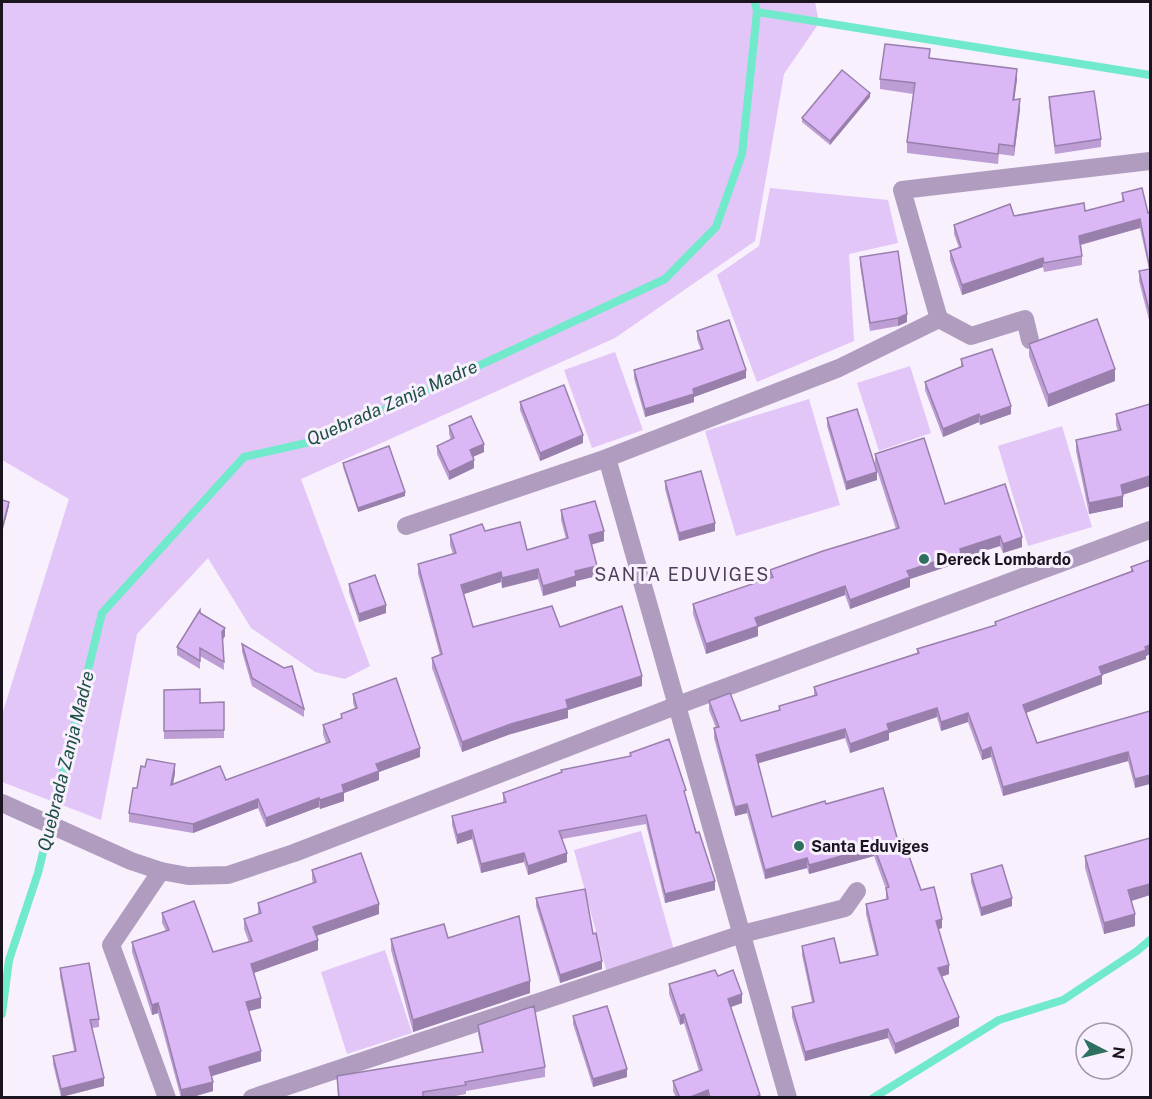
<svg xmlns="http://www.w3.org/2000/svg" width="1152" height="1099" viewBox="0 0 1152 1099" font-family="'Public Sans',sans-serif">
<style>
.green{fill:#e2c6f7}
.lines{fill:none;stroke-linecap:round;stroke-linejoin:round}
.stream{stroke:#71eacb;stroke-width:8}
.minor{stroke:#af9cbe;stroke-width:18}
.wall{fill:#bc9dd4}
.shaded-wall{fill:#9980ac}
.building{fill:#dbb7f6;stroke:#9980ac;stroke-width:1.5}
.poi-dot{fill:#2e7060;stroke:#f8f0fd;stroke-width:2}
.labels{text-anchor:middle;stroke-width:6;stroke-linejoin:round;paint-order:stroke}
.poi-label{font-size:16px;font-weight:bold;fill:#1a141f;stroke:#f8f0fd;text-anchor:start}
.water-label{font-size:18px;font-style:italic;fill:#1b4f43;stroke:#f8f0fd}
.neighbourhood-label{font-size:18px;letter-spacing:1.5px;fill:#4c3e58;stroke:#f8f0fd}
</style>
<rect width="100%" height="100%" fill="#f8f0fd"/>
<g class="green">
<polygon points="2,2 815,2 819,23 784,74 755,241 615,338 301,479 370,666 345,679 315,672 251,628 208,558 137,634 101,820 2,782 2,715 69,499 2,460"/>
<polygon points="770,188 888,200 898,243 849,254 854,341 757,382 717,275 759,246"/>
<polygon points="615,352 643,430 592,448 564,370"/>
<polygon points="910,366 931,433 879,451 857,383"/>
<polygon points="809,399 840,505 736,536 705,431"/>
<polygon points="1062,426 1092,527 1028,546 998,446"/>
<polygon points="641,831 675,954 607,973 574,850"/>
<polygon points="385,950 412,1033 347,1054 321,972"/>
</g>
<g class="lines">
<g class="stream">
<polyline points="757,12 1150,75"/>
<polyline points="2,1014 9,960 38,873 102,613 244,457 319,440 665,279 716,227 742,154 757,12 755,2"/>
<polyline points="873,1098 999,1020 1063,1000 1137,951 1150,940"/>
</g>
<g class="minor">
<polyline points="939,319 971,336 1025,319 1030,340"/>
<polyline points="607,458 788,1098"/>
<polyline points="406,526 607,458 839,368 939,319 902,190 1150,161"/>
<polyline points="2,803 131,861 161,871 188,876 228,875 294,853 678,705 1150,530"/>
<polyline points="161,871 111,945 167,1098"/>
<polyline points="252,1098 742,934 845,908 857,891"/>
</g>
</g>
<g class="wall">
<polygon points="930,58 1017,79 1014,100 1020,109 1014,156 999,154 998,164 907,153 907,142 913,94 880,89 880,79"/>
<polygon points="870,97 830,145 802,122 802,118"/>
<polygon points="1049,97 1101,139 1101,147 1055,154 1049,105"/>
<polygon points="1122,193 1148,213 1150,212 1150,324 1139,281 1139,271 1149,269 1140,228 1081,245 1082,256 1082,265 1044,272 1043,267 962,295 950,260 950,251 959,248 954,234 954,225 1014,216 1085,211 1122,201"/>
<polygon points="860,257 907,322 898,326 870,331 860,265"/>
<polygon points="697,331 746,378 694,397 694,402 645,417 634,378 634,370 701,350 697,339"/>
<polygon points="1029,344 1115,381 1048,407 1029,356"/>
<polygon points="961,359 1011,414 980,425 979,422 943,437 925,390 925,382 961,367"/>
<polygon points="520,402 583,443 540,461 520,410"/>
<polygon points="1150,404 1150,486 1123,495 1123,507 1089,514 1076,451 1076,440 1118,431 1116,425 1116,414"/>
<polygon points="827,418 877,480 846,490 827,426"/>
<polygon points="449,426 484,452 473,457 474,468 449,480 437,454 437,446 451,440 449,434"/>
<polygon points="875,454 945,504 1022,547 1003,553 1000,546 961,558 961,562 910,579 910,587 850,609 845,595 758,627 758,636 706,654 693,614 693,604 770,578 770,570 896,529 875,464"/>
<polygon points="343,463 405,496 358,512 343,467"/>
<polygon points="665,481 715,531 679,541 665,489"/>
<polygon points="561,510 604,541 591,545 597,576 576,581 576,586 543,596 538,579 502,588 501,582 464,594 473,627 560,627 642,686 568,710 568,718 511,734 462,752 432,668 432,658 440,655 418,574 418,564 453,554 450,545 450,535 485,531 527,550 566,539 561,520"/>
<polygon points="1150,560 1150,654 1146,656 1146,659 1102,675 1102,684 1026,713 1037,743 1150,711 1135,788 1128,761 1003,796 991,757 982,760 968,722 941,731 937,717 889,733 889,740 850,753 845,738 758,763 772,817 826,804 898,841 921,890 942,928 938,929 949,974 941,977 959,1026 895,1054 888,1038 805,1061 792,1017 792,1007 812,1002 802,955 802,946 840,963 876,955 866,914 866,904 886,899 886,889 874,856 809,874 807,868 765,879 747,813 735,816 714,738 714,728 716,728 709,710 709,701 741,721 779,711 779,706 814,695 814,687 917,653 917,649 995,625 995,622 1131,571 1131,567"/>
<polygon points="349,584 386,613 359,622 349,592"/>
<polygon points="200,613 225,636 223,640 224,670 200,656 200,669 177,655 177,647"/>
<polygon points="242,644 304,709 304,717 252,686 242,652"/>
<polygon points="164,690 200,703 224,702 224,738 164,739"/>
<polygon points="353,694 420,757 379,772 379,780 344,793 344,801 320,809 319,807 266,827 258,808 193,833 129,822 129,813 145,767 175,773 173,784 226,780 326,743 323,734 323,725 341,719 341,714 355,709 353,703"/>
<polygon points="630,753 686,798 715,890 665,903 646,824 562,839 567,862 528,875 524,862 481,873 472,839 457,844 452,825 452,816 503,803 503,793 630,756"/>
<polygon points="1150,838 1150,895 1131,901 1135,926 1104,934 1085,868 1085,856"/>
<polygon points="312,870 379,914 316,936 318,950 253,973 261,1008 249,1011 261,1061 211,1076 213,1091 189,1098 181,1098 158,1013 152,1015 132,952 132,942 166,931 162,923 162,913 213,952 249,942 244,929 244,919 258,914 258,903 313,883 312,879"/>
<polygon points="971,874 1012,906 981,916 971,882"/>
<polygon points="536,898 593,934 602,969 560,983 536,906"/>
<polygon points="448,938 530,993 413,1032 391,950 391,939"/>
<polygon points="60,968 99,1019 99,1027 92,1028 104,1086 61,1097 53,1064 53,1056 74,1051 60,976"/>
<polygon points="718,976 742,1003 731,1007 760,1098 676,1098 673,1091 673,1081 699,1071 684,1023 680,1025 669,994 669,984"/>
<polygon points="573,1016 627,1077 593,1087 573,1024"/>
<polygon points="478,1025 545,1067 545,1077 466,1091 466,1094 446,1098 338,1098 337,1076 482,1052 478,1034"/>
</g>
<g class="shaded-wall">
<polygon points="1017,69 1017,79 1013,110 1013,100"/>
<polygon points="870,93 870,97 830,145 830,141"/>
<polygon points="1020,99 1020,109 1014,156 1014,146"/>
<polygon points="1140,219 1140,228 1079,245 1079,236"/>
<polygon points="1043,258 1043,267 962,295 962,285"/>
<polygon points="907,314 907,322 898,326 898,318"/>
<polygon points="1115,369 1115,381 1048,407 1048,395"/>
<polygon points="746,370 746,378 694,397 694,402 645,417 645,409 693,389"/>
<polygon points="1011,406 1011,414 980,425 980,417"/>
<polygon points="979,414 979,422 943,437 943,429"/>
<polygon points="583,435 583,443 540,461 540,453"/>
<polygon points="484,444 484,452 470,458 470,450"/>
<polygon points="474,460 474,468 449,480 449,472"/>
<polygon points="877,472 877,480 846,490 846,482"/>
<polygon points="1150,476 1150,486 1121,495 1121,485"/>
<polygon points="405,492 405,496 358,512 358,508"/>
<polygon points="1123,496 1123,507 1089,514 1089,503"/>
<polygon points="9,502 9,506 3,529 3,525"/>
<polygon points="715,523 715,531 679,541 679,533"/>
<polygon points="604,531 604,541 589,545 589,535"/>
<polygon points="1000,536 1000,546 961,558 961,562 910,579 910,587 850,609 850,600 907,571 960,549"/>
<polygon points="1022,537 1022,547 1003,553 1003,544"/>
<polygon points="597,566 597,576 576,581 576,586 543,596 543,586 575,571"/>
<polygon points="538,569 538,579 502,588 502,578"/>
<polygon points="501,572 501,582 461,595 461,585"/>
<polygon points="845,586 845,595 758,627 758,636 706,654 706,644 755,618"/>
<polygon points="386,605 386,613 359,622 359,614"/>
<polygon points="225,628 225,636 222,640 222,632"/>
<polygon points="1150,645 1150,654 1146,656 1146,659 1102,675 1102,684 1023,714 1023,705 1099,667"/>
<polygon points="642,676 642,686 568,710 568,718 511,734 462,752 462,742 566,700"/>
<polygon points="937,708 937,717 889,733 889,740 850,753 850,744 887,724"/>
<polygon points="968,713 968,722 941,731 941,722"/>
<polygon points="845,729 845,738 756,764 756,755"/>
<polygon points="991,747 991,757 982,760 982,751"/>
<polygon points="420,748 420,757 379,772 379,780 344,793 344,801 320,809 320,800 342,785 376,764"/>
<polygon points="1128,752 1128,761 1003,796 1003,787"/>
<polygon points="175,764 175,773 171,794 171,785"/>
<polygon points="1150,775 1150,784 1135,788 1135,779"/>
<polygon points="319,798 319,807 266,827 266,818"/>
<polygon points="258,799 258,808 193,833 193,824"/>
<polygon points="747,804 747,813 735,816 735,807"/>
<polygon points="472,830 472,839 457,844 457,835"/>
<polygon points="874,847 874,856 809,874 809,865"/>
<polygon points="524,853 524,862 481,873 481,864"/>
<polygon points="567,853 567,862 528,875 528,866"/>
<polygon points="807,858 807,868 765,879 765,870"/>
<polygon points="715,881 715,890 665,903 665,894"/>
<polygon points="1150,884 1150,895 1128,902 1128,890"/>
<polygon points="1012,898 1012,906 981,916 981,908"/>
<polygon points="379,904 379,914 313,937 313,927"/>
<polygon points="1135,914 1135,926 1104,934 1104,923"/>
<polygon points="942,919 942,928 936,930 936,921"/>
<polygon points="318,940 318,950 251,974 251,964"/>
<polygon points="602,961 602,969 560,983 560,975"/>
<polygon points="949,965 949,974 938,978 938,968"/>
<polygon points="530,981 530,993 413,1032 413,1020"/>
<polygon points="742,994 742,1003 728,1008 728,999"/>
<polygon points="261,998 261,1008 246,1012 246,1002"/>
<polygon points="158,1003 158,1013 152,1015 152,1005"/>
<polygon points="684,1014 684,1023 680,1025 680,1016"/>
<polygon points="959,1017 959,1026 895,1054 895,1044"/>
<polygon points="888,1029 888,1038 805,1061 805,1052"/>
<polygon points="261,1051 261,1061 209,1077 209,1067"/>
<polygon points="627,1069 627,1077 593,1087 593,1079"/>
<polygon points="104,1078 104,1086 61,1097 61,1089"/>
<polygon points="213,1082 213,1091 189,1098 181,1098 181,1090"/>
<polygon points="708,1090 708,1098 688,1098"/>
</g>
<g class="building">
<polygon points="885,44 930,49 929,58 1017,69 1013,100 1020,99 1014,146 999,144 998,154 907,142 915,83 880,79"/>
<polygon points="842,70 870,93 830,141 802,118"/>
<polygon points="1094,91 1101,139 1055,146 1049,97"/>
<polygon points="1142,188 1148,213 1150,212 1150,314 1139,271 1150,269 1140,219 1079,236 1082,256 1044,263 1043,258 962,285 950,251 961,247 954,225 1010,204 1014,216 1084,203 1085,211 1124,201 1122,193"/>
<polygon points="898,251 907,314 898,318 870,323 860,257"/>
<polygon points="1097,319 1115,369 1048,395 1029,344"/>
<polygon points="729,320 746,370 693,389 694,394 645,409 634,370 703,349 697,331"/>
<polygon points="992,349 1011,406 980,417 979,414 943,429 925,382 963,366 961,359"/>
<polygon points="564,385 583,435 540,453 520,402"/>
<polygon points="1150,404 1150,476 1121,485 1123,496 1089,503 1076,440 1121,430 1116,414"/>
<polygon points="857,409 877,472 846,482 827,418"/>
<polygon points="471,416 484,444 470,450 474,460 449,472 437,446 454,438 449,426"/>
<polygon points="924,438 945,504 1005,484 1022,537 1003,544 1000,536 960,549 961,553 907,571 910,577 850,600 845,586 755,618 758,626 706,644 693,604 773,577 770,570 823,551 899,528 875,454"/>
<polygon points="389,446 405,492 358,508 343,463"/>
<polygon points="701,471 715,523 679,533 665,481"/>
<polygon points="2,500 9,502 3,525 2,525"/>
<polygon points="595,501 604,531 589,535 597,566 575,571 576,576 543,586 538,569 502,578 501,572 461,585 473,627 552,606 560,627 622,606 642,676 566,700 568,708 511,724 462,742 432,658 442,654 418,564 456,553 450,535 482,524 485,531 520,522 527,550 568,538 561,510"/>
<polygon points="1150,560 1150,645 1145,647 1146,650 1099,667 1102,675 1023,705 1037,743 1150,711 1150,775 1135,779 1128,752 1003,787 991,747 982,751 968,713 941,722 937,708 887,724 889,730 850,744 845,729 756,755 772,817 825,801 826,804 883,788 898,841 903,839 921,890 934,887 942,919 936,921 949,965 938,968 959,1017 895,1044 888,1029 805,1052 792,1007 814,1002 802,946 834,938 840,963 878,955 866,904 888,899 886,888 889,887 874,847 809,865 807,858 765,870 747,804 735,807 714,728 719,727 709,701 730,693 741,721 780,710 779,706 817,695 814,687 919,653 917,649 996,625 995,622 1133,571 1131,567"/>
<polygon points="375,575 386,605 359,614 349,584"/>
<polygon points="200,610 200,613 225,628 222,632 224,662 200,648 200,661 177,647"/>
<polygon points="242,644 284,668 292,666 304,709 252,678"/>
<polygon points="396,678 420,748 376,764 379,771 342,785 344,792 320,800 319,798 266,818 258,799 193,824 129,813 133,788 137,788 141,766 145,767 147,759 175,764 171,785 220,766 226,780 330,742 323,725 342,718 341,714 357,708 353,694"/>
<polygon points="200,689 200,703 224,702 224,730 164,731 164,690"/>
<polygon points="669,739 686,790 684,791 696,833 699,832 715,881 665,894 646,815 559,831 567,853 528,866 524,853 481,864 472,830 457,835 452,816 506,802 503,793 562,772 561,770 631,756 630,753"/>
<polygon points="1150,838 1150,884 1128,890 1135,914 1104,923 1085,856"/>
<polygon points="361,853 379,904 313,927 318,940 251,964 261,998 246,1002 261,1051 209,1067 213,1082 181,1090 158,1003 152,1005 132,942 169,930 162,913 194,901 213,952 252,941 244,919 261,913 258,903 316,882 312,870"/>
<polygon points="1002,865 1012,898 981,908 971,874"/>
<polygon points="585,889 593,934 596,933 602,961 560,975 536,898"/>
<polygon points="519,916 530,981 413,1020 391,939 444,924 448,938"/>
<polygon points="89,963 99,1019 90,1020 104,1078 61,1089 53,1056 76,1051 60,968"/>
<polygon points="715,970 718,976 733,970 742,994 728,999 760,1095 753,1098 710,1098 708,1090 688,1098 680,1098 673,1081 702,1070 684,1014 680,1016 669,984"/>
<polygon points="534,1006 545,1067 465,1082 466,1085 423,1092 423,1098 339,1098 337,1076 483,1052 478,1025"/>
<polygon points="607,1006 627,1069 593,1079 573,1016"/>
</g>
<g class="poi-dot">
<circle cx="924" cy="559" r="6"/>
<circle cx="799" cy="846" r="6"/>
</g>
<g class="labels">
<g class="poi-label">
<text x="936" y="565">Dereck Lombardo</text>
<text x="811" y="852">Santa Eduviges</text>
</g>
<g class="water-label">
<text transform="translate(392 403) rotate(-24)" y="6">Quebrada Zanja Madre</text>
<text transform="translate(66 761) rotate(-76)" y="6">Quebrada Zanja Madre</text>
</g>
<g class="neighbourhood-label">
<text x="682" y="581">SANTA EDUVIGES</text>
</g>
</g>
<rect width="1152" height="1099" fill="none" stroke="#1a141f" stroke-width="6"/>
<g transform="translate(1104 1051) rotate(97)"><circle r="28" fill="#f8f0fd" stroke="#9f98a4" stroke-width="1.5"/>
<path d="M0-4.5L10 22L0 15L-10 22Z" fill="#2e7060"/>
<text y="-9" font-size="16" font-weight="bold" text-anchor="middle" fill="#1a141f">N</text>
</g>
</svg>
